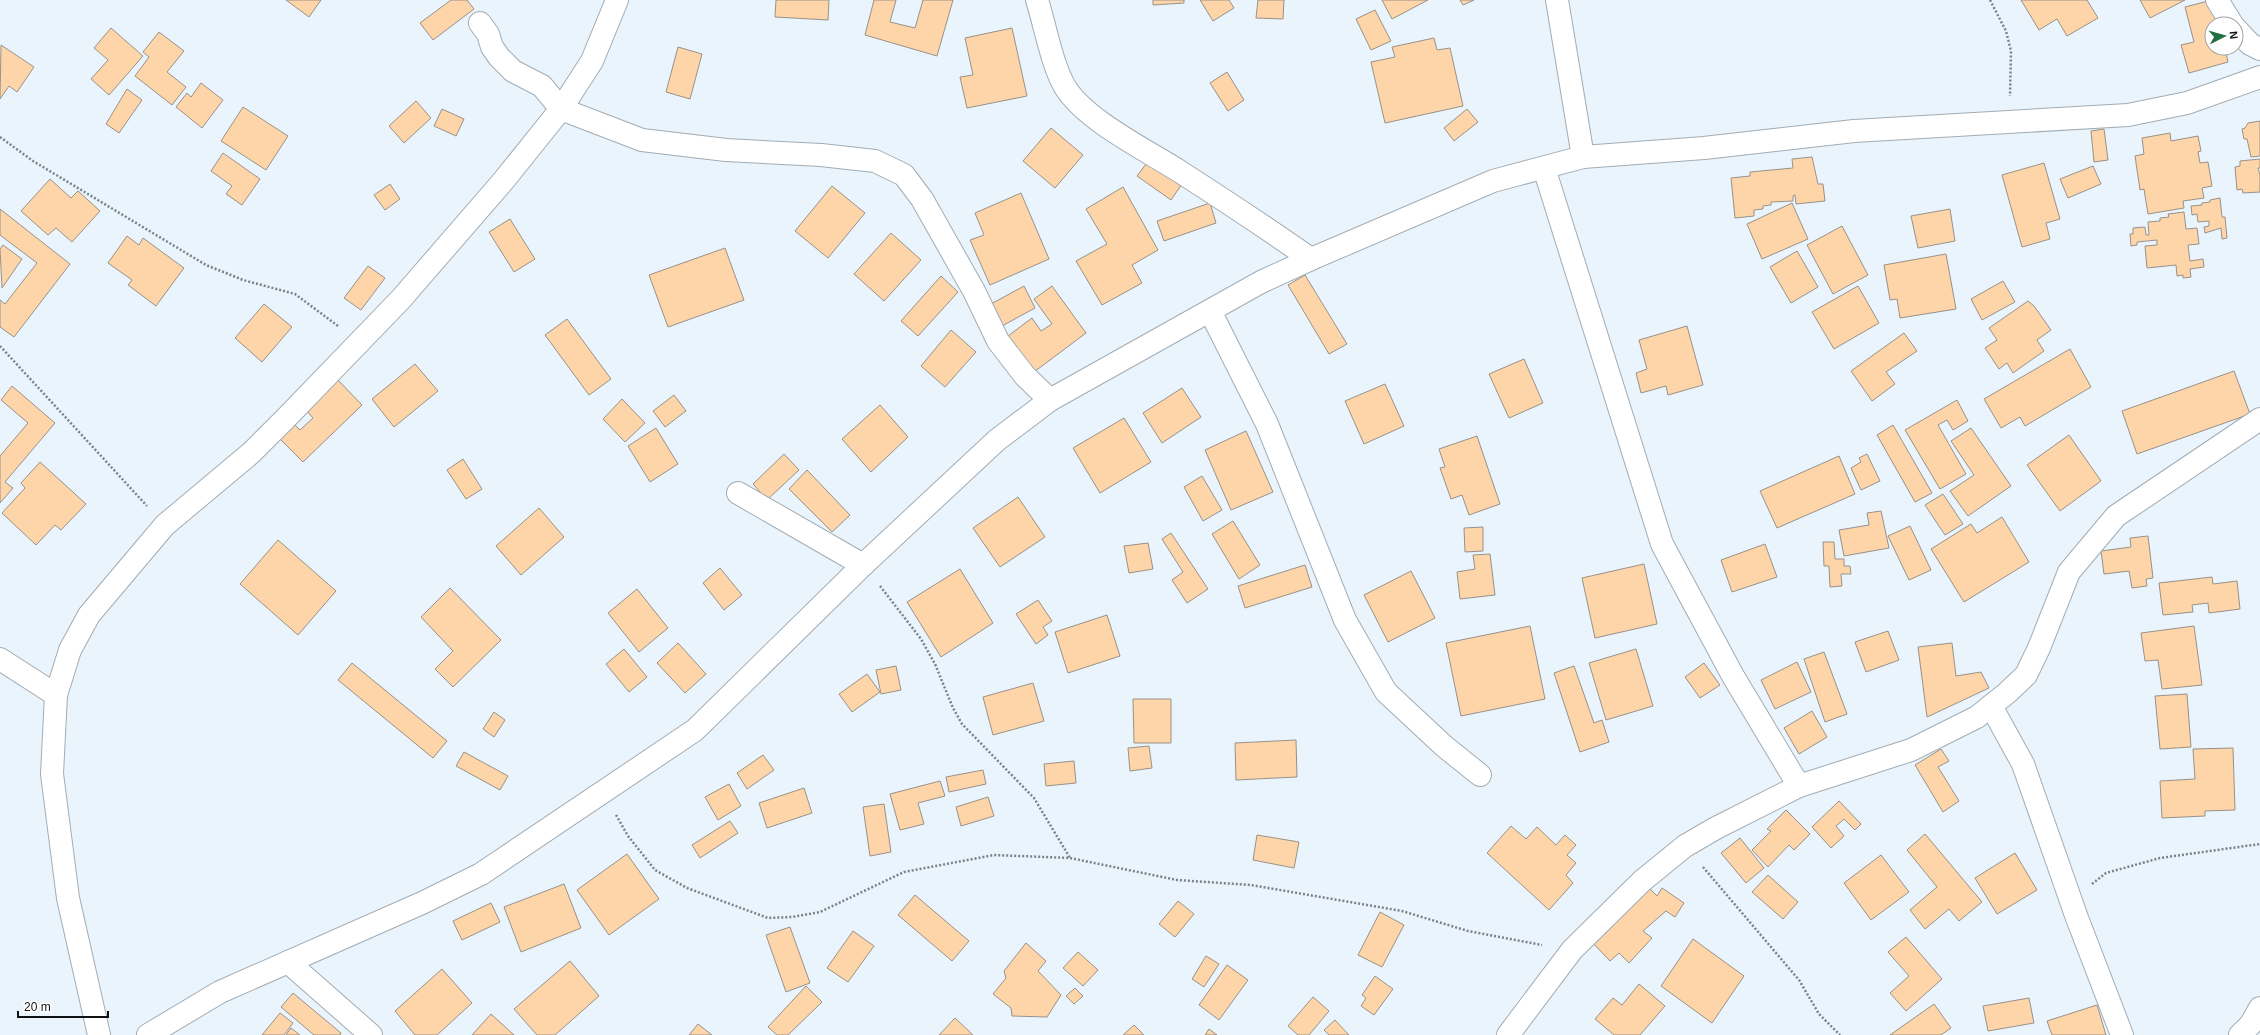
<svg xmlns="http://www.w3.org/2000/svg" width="2260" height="1035" viewBox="0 0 2260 1035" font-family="Helvetica,sans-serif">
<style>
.building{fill:#fdd5a9;stroke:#999189}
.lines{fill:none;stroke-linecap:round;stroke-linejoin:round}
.street-casing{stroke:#a3acb3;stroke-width:24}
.path{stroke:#7b8287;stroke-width:2.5;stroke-dasharray:2 2;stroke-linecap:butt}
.street{stroke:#fff;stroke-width:22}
</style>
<rect width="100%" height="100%" fill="#eaf4fc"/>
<g class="building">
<polygon points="286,0 321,0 309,17"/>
<polygon points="451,0 467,0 474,9 433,40 420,23"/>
<polygon points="776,0 829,0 828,20 775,17"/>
<polygon points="874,0 896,0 890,22 915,28 923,0 953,0 937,56 865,35"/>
<polygon points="1153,0 1184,0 1184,3 1153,5"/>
<polygon points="1200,0 1229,0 1234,8 1213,21"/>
<polygon points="1258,0 1284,0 1283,19 1256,18"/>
<polygon points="1382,0 1428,0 1392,19"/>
<polygon points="1460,0 1474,0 1463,5"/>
<polygon points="2021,0 2087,0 2098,18 2067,36 2057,19 2039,30"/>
<polygon points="2140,0 2185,0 2150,18"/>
<polygon points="2212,0 2218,24 2212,24 2212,48 2225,48 2228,62 2189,73 2181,45 2194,42 2185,7"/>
<polygon points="1375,10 1391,41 1371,50 1356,19"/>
<polygon points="111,28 143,56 109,95 91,79 108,60 94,48"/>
<polygon points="1012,28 1027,96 967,108 960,77 973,75 965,38"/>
<polygon points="159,32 184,51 167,72 186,87 172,105 135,76 149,57 143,52"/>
<polygon points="1434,38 1437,50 1450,48 1463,106 1385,123 1371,62 1395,57 1392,47"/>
<polygon points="1,45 34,67 17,92 9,86 0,99"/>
<polygon points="678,47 702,54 690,99 666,92"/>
<polygon points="1227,72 1244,100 1228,111 1210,83"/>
<polygon points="201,83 223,100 202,128 176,107 187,93 191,97"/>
<polygon points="127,89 142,100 119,133 106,124"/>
<polygon points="416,101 431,118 404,143 389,126"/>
<polygon points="243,107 288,136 266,170 221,141"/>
<polygon points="442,109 464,119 456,136 434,126"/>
<polygon points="1467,109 1478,122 1454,141 1444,128"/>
<polygon points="2260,121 2260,156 2251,157 2247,139 2244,139 2242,129 2245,128 2248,123"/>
<polygon points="1051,128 1083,155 1055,188 1023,161"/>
<polygon points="2104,129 2108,160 2094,162 2091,131"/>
<polygon points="2170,133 2171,141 2198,136 2201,151 2198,152 2200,163 2208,162 2212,186 2202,188 2204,198 2183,201 2184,208 2148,214 2144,189 2140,190 2135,156 2144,154 2142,138"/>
<polygon points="223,153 260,179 242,205 226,194 232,186 211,171"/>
<polygon points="1812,157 1818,184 1823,184 1825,201 1796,204 1795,195 1793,196 1793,201 1771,202 1771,205 1763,206 1763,209 1754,210 1754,216 1735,218 1731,178 1750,176 1750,172 1793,168 1792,159"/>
<polygon points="2260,159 2260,168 2258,168 2260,175 2260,192 2243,193 2242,189 2237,190 2235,167 2240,166 2240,161"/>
<polygon points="1149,160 1182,184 1171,200 1137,176"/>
<polygon points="2044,163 2060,219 2046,223 2050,239 2022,247 2002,175"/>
<polygon points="2093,166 2101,184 2068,198 2060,179"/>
<polygon points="50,179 71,198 78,191 100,211 72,242 56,228 48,235 21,211"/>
<polygon points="390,184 400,199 385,210 374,195"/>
<polygon points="832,186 865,213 828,258 795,231"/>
<polygon points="1123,187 1158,250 1132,265 1142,283 1102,305 1076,261 1107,244 1086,209"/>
<polygon points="1021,193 1049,259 990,285 970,240 984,235 975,213"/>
<polygon points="2220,198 2222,217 2225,217 2227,238 2222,239 2221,228 2205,233 2204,227 2209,226 2209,221 2198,222 2197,214 2192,215 2191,206 2202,205 2202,203 2210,202 2210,200"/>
<polygon points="1210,203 1216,223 1164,241 1157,221"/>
<polygon points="1792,203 1808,239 1762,259 1747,224"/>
<polygon points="0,209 70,264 14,337 0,327 0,300 5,304 37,263 0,235"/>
<polygon points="1950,209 1955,241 1918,248 1911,216"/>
<polygon points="2184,212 2186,229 2197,228 2199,244 2188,245 2190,261 2203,259 2204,267 2190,269 2191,277 2183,278 2183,275 2177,276 2176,265 2147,268 2145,246 2157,245 2157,240 2137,242 2137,245 2131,246 2130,234 2133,234 2133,228 2145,227 2146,235 2149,235 2148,222 2160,221 2160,218 2169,217 2168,214"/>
<polygon points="510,219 535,259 514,272 489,232"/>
<polygon points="1842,226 1868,275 1833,294 1807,245"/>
<polygon points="891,233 921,260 884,301 854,274"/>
<polygon points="127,236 139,245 143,238 184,268 156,306 128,285 132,280 108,263"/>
<polygon points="3,245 22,259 2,288 0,249"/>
<polygon points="725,248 744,300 668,327 649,275"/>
<polygon points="1797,251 1818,287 1791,303 1770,267"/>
<polygon points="1946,254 1956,309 1900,318 1897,299 1890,300 1884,265"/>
<polygon points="368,266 385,278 361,310 344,298"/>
<polygon points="1305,275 1347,344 1329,354 1288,285"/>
<polygon points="941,276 958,292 918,336 901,321"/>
<polygon points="2003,281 2015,302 1982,320 1971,299"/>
<polygon points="1024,286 1035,308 1002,326 991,304"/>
<polygon points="1052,286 1086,333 1034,372 1008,336 1032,318 1041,331 1052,324 1034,299"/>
<polygon points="1858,286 1879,323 1834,349 1812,312"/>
<polygon points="2028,301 2034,306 2051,330 2037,340 2044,351 2013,373 2007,363 1999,369 1985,348 1997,340 1989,328"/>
<polygon points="264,304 292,327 262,362 235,338"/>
<polygon points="567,319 611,379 589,395 545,335"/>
<polygon points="1687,326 1703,385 1668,395 1666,386 1641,393 1636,373 1647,369 1639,340"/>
<polygon points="951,330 976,352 945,387 921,366"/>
<polygon points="1904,333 1917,351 1886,372 1895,384 1872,401 1851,371"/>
<polygon points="2070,349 2091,387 2025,426 2020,417 2001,428 1984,399"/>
<polygon points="1524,359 1543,403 1509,418 1489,374"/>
<polygon points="415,364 438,391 394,427 372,399"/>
<polygon points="2234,371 2250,414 2137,454 2122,411"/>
<polygon points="338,380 362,405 303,462 279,438 294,424 300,430 313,418 306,410"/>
<polygon points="1385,384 1404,426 1364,444 1345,401"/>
<polygon points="12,386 55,423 5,482 13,488 0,503 0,456 28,423 1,400"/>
<polygon points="1182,388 1201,417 1162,443 1143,413"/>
<polygon points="674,395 686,411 665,427 653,411"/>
<polygon points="622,399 645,423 625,442 603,419"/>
<polygon points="1957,400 1968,421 1953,430 1947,420 1938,425 1966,474 1940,489 1905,430"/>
<polygon points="880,405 908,437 871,472 842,439"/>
<polygon points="1124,418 1151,462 1100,493 1073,448"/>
<polygon points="1893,425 1932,493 1915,502 1877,435"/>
<polygon points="656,428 678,464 650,482 628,446"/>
<polygon points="1971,428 2011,486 1968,516 1950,491 1974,475 1951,441"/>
<polygon points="1246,431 1273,492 1231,510 1205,450"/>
<polygon points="2069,435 2101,481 2060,511 2027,465"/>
<polygon points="1477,436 1500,504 1469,515 1462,495 1451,499 1440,468 1445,467 1439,449"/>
<polygon points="784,454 799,470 767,500 753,484"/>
<polygon points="1867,454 1880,481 1861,490 1851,468 1861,462 1859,458"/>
<polygon points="1839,456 1855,494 1777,528 1760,491"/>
<polygon points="463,459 482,489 466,499 447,470"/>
<polygon points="40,462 86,504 61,530 55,525 36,545 2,513 25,488 21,483"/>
<polygon points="807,470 850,515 832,532 789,489"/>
<polygon points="1202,476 1222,510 1203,521 1184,487"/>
<polygon points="1943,494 1963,524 1945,535 1925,505"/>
<polygon points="1018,497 1045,537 1000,567 973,528"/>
<polygon points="539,508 564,537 521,575 496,546"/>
<polygon points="1881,511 1889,548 1844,556 1839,530 1869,525 1867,513"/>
<polygon points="2002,517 2029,562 1964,602 1931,549 1971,524 1977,533"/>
<polygon points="1233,521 1260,565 1239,579 1212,534"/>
<polygon points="1910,526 1931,570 1909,580 1888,536"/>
<polygon points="1483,527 1483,551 1465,552 1464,528"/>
<polygon points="1171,533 1208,589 1187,603 1172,580 1183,572 1162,539"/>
<polygon points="2148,536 2153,578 2146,579 2147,586 2132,588 2129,571 2104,574 2101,551 2131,547 2130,538"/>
<polygon points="278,540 336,591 298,635 240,584"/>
<polygon points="1823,542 1834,542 1835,559 1844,559 1844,566 1850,566 1851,574 1841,574 1842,586 1830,587 1829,566 1824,566"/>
<polygon points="1148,543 1153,569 1129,573 1124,546"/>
<polygon points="1765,544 1777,577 1732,592 1721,560"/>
<polygon points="1490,554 1495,595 1460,599 1457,572 1475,569 1473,555"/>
<polygon points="1644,564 1657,624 1595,638 1582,578"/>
<polygon points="1305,565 1312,587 1245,608 1238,586"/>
<polygon points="720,568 742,595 724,610 703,583"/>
<polygon points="960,569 993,623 941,657 907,602"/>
<polygon points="1411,571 1435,618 1388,642 1364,595"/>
<polygon points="2212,577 2213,584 2237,581 2240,609 2209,613 2208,603 2192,605 2193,612 2163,615 2159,583"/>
<polygon points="450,588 501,640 453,687 435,669 453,651 421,617"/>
<polygon points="637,589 668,628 639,652 608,613"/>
<polygon points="1038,600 1052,621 1043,627 1048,635 1036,644 1016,614"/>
<polygon points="1107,615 1120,656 1068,673 1055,632"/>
<polygon points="1530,626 1545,699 1461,716 1446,643"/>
<polygon points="2194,626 2202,685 2162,689 2158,660 2145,661 2141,633"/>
<polygon points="1888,631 1899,660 1866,672 1855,642"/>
<polygon points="678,643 706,674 685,693 657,663"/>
<polygon points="1952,643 1956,676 1981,672 1989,688 1927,717 1918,647"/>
<polygon points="624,649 647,677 629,692 606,664"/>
<polygon points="1636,649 1653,706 1606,720 1589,663"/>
<polygon points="1824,652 1847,714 1825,722 1804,659"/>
<polygon points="1797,662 1811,692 1775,709 1761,680"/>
<polygon points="352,663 447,741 433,758 338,680"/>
<polygon points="1704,663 1720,685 1700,698 1685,677"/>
<polygon points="896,666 901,690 881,694 876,670"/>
<polygon points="1574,666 1594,723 1602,720 1609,742 1580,752 1554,673"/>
<polygon points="867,674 880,692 852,712 839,694"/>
<polygon points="1033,683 1044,721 993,735 983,697"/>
<polygon points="2187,694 2191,747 2160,749 2155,696"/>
<polygon points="1133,699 1171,699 1171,743 1134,743"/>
<polygon points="1812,711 1827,737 1799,754 1784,728"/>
<polygon points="494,712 505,720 494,737 483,729"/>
<polygon points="1296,740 1297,777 1236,780 1235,743"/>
<polygon points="1149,746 1152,768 1130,771 1128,748"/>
<polygon points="2233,748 2235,810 2205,811 2205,816 2162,818 2160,781 2195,779 2193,749"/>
<polygon points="1941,749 1949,761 1938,767 1959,801 1943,812 1915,765"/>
<polygon points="464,752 508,776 500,790 456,766"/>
<polygon points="763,755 774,770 747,789 737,773"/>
<polygon points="1074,761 1076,783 1046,786 1044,764"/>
<polygon points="983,770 986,784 949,792 946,777"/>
<polygon points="940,781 945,796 918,803 924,824 900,830 890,794"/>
<polygon points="729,784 741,806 718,820 705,797"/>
<polygon points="804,788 812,813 767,828 759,803"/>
<polygon points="988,797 994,816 961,826 956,807"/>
<polygon points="1839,801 1861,824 1855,830 1844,819 1836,826 1844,836 1831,848 1812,827"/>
<polygon points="884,804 891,852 870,856 863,807"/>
<polygon points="1786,810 1810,834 1794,850 1789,845 1768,867 1752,850 1771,831 1767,829"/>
<polygon points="730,821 738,833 700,858 692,845"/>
<polygon points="1511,826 1526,839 1537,827 1556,845 1565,835 1576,845 1567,855 1576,863 1566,875 1573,883 1549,910 1487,853"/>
<polygon points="1925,834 1982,902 1959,921 1949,909 1925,929 1910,910 1937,887 1907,850"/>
<polygon points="1257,835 1299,842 1294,868 1253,860"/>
<polygon points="1740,838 1764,868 1746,883 1721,853"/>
<polygon points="2015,853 2037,890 1997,914 1975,878"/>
<polygon points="627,854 659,899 609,935 577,890"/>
<polygon points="1881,855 1909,892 1871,920 1844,883"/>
<polygon points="1768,875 1798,902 1783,919 1752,892"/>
<polygon points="564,884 581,928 521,952 504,907"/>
<polygon points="1662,888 1684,903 1675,917 1666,911 1643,931 1652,938 1629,963 1619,953 1610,961 1591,941 1650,889 1657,896"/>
<polygon points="915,895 969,941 952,961 898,915"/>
<polygon points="1178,901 1194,914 1175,937 1159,924"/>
<polygon points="491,903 500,922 462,940 453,921"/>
<polygon points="1380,912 1404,925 1382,967 1358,955"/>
<polygon points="790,927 810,983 786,992 766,935"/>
<polygon points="853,931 874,946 848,982 827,968"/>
<polygon points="1906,937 1942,979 1906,1011 1890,993 1909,976 1888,952"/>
<polygon points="1693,939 1744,976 1712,1023 1661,986"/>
<polygon points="1026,943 1046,961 1038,971 1061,995 1047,1017 1012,1016 1011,1008 993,994 1006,978 1004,971"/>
<polygon points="1078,952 1098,970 1083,986 1063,968"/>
<polygon points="1206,956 1219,964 1204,987 1192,979"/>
<polygon points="570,961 599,996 555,1035 537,1035 514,1009"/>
<polygon points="1227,965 1248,980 1219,1020 1199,1005"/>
<polygon points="442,969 472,1003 437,1035 415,1035 395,1011"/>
<polygon points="1375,976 1393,989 1374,1015 1361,1006 1366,998 1362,995"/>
<polygon points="1639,984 1665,1006 1640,1035 1614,1035 1595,1019 1613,998 1622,1005"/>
<polygon points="806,986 822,1002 788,1035 777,1035 768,1027"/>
<polygon points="1075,988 1083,996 1074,1004 1066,996"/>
<polygon points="293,993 341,1033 340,1035 314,1035 281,1007"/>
<polygon points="1313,997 1329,1011 1309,1035 1298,1035 1288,1026"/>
<polygon points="2029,998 2034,1023 1988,1031 1983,1006"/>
<polygon points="1934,1004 1951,1028 1941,1035 1890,1035"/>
<polygon points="2097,1005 2106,1035 2052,1035 2047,1021"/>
<polygon points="280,1013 293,1023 284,1035 262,1035"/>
<polygon points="491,1014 514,1035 472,1035"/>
<polygon points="955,1018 973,1035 939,1035"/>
<polygon points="1335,1020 1349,1035 1329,1035 1324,1030"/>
<polygon points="698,1024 712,1035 689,1035"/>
<polygon points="1134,1025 1144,1035 1123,1035"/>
<polygon points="291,1028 300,1035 286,1035"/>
<polygon points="1209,1029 1217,1035 1205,1035"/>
</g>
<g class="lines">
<g class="street-casing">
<g id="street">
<path d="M1037,0C1045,25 1052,65 1065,87C1085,120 1146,150 1179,171C1224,200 1268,229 1311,259"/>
<polyline points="1557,0 1583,157"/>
<polyline points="2217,0 2232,24"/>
<polyline points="480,23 488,34 492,47 499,57 513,71 542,86 561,109 642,140 726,150 821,155 875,161 904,175 922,199 974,291 998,341 1025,376 1050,400"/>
<polyline points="2236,29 2250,44 2260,49"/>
<polyline points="1544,168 1662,544 1733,676 1799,786"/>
<polyline points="1210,311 1267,424 1345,620 1386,692 1444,746 1480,775"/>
<polyline points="738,493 863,565"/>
<polyline points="0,659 56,695"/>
<polyline points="1991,706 2023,764 2077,918 2122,1035"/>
<polyline points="288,962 371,1035"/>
<polyline points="99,1035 68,898 52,774 56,695 70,650 89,615 165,525 251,453 289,415 401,299 504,180 561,109 592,61 617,0"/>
<polyline points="148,1035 220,992 422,903 481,874 695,730 863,565 997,440 1050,400 1261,282 1311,259 1493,181 1583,157 1704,148 1854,131 2128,115 2187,103 2260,77"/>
<polyline points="1508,1035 1572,950 1642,881 1685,846 1716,828 1799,786 1911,750 1977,717 2007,693 2026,675 2039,648 2069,572 2116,516 2260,419"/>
<polyline points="2240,1035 2251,1024 2260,1008"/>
</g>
</g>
<g class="path">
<polyline points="1990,0 2006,31 2011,51 2010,96"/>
<polyline points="0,137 33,161 206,265 243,280 295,294 338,326"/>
<polyline points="0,346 147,506"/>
<polyline points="880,586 921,639 935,664 953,708 962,724 1034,798 1070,858"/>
<polyline points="616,815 628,836 655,870 687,888 768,918 792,917 820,912 904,872 994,855 1070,858 1177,880 1251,885 1402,911 1468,931 1542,945"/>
<polyline points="1703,867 1799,980 1819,1014 1840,1035"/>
<polyline points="2092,884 2106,873 2160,858 2260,844"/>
</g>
<use href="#street" class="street"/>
</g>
<g transform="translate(2224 36) rotate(84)"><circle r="19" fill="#ffffff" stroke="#9fa0a1"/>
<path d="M0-3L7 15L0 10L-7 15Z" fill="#207041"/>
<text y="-6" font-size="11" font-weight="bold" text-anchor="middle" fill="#0f1215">N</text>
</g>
<path d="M18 1011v6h90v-6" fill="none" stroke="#0f1215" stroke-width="2"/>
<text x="24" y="1011" font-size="12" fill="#0f1215" stroke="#ffffff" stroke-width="3" paint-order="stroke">20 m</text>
</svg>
